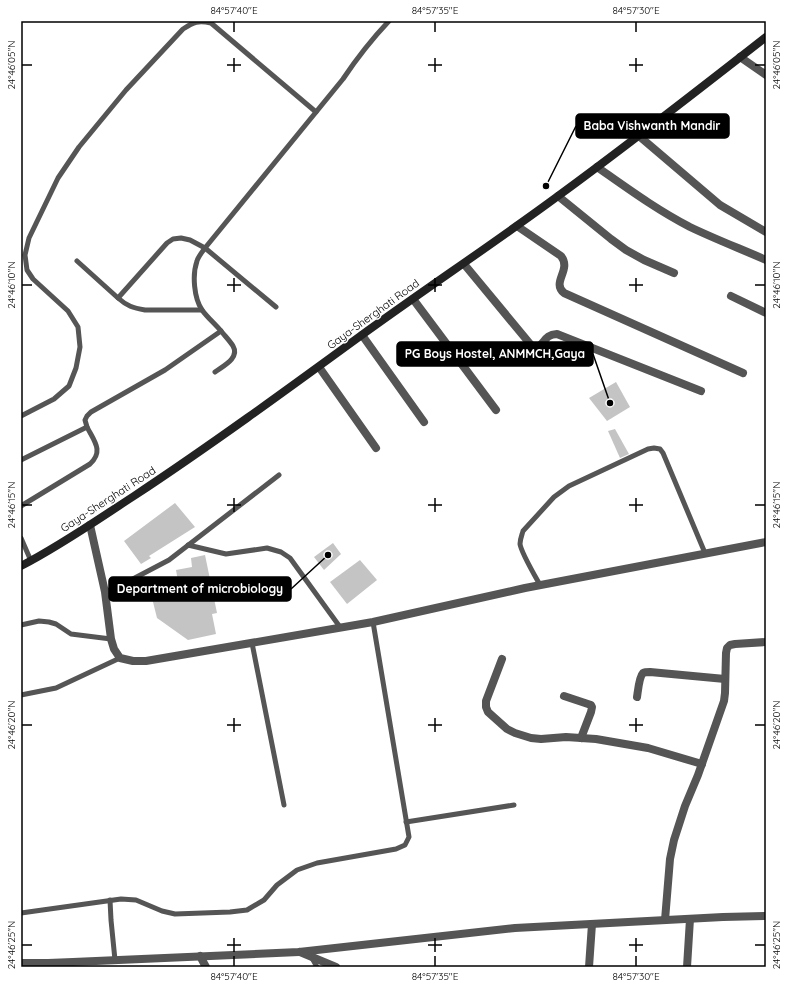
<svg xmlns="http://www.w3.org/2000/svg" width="787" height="988" viewBox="0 0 787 988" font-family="Quicksand,sans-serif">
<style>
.building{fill:#c4c4c4}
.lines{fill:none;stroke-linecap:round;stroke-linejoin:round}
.service{stroke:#555;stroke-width:5}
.minor{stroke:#555;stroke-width:8}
.secondary{stroke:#222;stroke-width:8}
.ticks{fill:none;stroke:#000;stroke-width:1.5}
.labels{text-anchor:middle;stroke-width:3;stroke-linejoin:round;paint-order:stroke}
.street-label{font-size:11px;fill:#000;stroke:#fff}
.leader{fill:none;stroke:#000;stroke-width:1.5}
.callout-dot{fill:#000;stroke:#fff;stroke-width:1.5}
.callout{fill:#000;stroke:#000;stroke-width:1.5}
.callout-label{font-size:12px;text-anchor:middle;font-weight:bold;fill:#fff}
.neatline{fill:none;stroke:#000;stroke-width:1.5}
.ticks-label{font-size:10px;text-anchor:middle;fill:#000}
</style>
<rect width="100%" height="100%" fill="#fff"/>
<g class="building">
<polygon points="616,382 630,407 607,421 589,398"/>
<polygon points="615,429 629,454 620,458 608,431"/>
<polygon points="175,503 195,527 149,556 151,558 141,564 124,541"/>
<polygon points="333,543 341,554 324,570 314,557"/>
<polygon points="205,555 217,613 212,614 216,634 188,640 157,618 151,594 179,587 176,570 192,567 191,558"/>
<polygon points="360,560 377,580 347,604 330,582"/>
</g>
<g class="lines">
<g class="service">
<polyline points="77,261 118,298 167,243 173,239 181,238 190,240 205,248 276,307"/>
<path d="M118,298C127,306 133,308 145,310H202"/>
<path d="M215,372C223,366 240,358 233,346C230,341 225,336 221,331"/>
<path d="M21,416L54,399L69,386L76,368L80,347L78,327L68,311L33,279L27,270L25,255L29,238L58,178L79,147L126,90L183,29C194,22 198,20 211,23L316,112"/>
<path d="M21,460L87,427L85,420L87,416L91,412L165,370L221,331C215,324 207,317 202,310C194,298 192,275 197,261C198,257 202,252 205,248L343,79C357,58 372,39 389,21"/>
<path d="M21,506L90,464C104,451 94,441 87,427"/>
<polyline points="21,538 31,561"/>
<polyline points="188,545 226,554 267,548 281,552 290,558 340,627"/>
<path d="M540,585C535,576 521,552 520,544C520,539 522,535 523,531L554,497L569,486L648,449L654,448L660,449L663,453L705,553"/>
<polyline points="105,592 129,581 169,560 279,475"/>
<polyline points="21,625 39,621 49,622 56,624 71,634 111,639"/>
<polyline points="252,643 284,805"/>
<polyline points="21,695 56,688 120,658"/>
<polyline points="406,822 514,805"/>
<polyline points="110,900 111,920 115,960"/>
<polyline points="21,913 121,899 136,900 162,911 175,914 230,912 247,910 264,900 277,885 297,870 317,863 396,849 405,845 409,837 373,622"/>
<polyline points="312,958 317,967"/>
</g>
<g class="minor">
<polyline points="740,57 766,75"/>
<polyline points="639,136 720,205 766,232"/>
<path d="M597,167C627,188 657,210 690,227C715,239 741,249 766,260"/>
<polyline points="558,196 611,239 626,250 644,260 674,273"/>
<path d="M517,226L561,256C572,270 551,282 564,293L743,373"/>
<path d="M464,264L531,345L536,348C546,344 543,335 557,334L701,391"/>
<polyline points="731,296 766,313"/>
<polyline points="413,299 496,410"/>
<polyline points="362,335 424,422"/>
<polyline points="319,367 376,448"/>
<polyline points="90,525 105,592 111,639 114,649 120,658 133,661 146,661 373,622 525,588 766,542"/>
<polyline points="502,659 486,701 486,707 488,712 507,729 515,733 531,738 541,739 566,737 596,739 648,748 702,764"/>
<polyline points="564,696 591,705 592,707 591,712 581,738"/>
<path d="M637,697C638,691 639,677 643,673C645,672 648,672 650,672L725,679"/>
<polyline points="665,920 670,859 674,840 685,806 698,775 724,701 725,693 726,653 727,648 730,645 735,644 766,642"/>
<polyline points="300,952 336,967"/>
<polyline points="200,956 206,967"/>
<polyline points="21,963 48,963 73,962 299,952 515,928 723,917 766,916"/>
<polyline points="589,967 592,924"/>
<polyline points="687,967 690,919"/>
</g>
<path class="secondary" d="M21,566C60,546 97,520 134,496C211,445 285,391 359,337C425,289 493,244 558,196C628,145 697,91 766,37"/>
</g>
<path class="ticks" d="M234,22V32M435,22V32M636,22V32M234,58V72M435,58V72M636,58V72M22,65H32M227,65H241M428,65H442M629,65H643M755,65H765M234,278V292M435,278V292M636,278V292M22,285H32M227,285H241M428,285H442M629,285H643M755,285H765M234,498V512M435,498V512M636,498V512M22,505H32M227,505H241M428,505H442M629,505H643M755,505H765M234,718V732M435,718V732M636,718V732M22,725H32M227,725H241M428,725H442M629,725H643M755,725H765M234,938V952M435,938V952M636,938V952M22,945H32M227,945H241M428,945H442M629,945H643M755,945H765M234,956V966M435,956V966M636,956V966"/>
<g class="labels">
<g class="street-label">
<text transform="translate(373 314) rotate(-36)" y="4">Gaya-Sherghati Road</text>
<text transform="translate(108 499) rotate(-33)" y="4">Gaya-Sherghati Road</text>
</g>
</g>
<path class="leader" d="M546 186L576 126M610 403L593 354M328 555L291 589"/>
<g class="callout-dot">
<circle cx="546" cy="186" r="4"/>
<circle cx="610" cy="403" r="4"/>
<circle cx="328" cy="555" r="4"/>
</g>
<g class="callout">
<rect x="576" y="114" width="153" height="24" rx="4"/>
<rect x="397" y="342" width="196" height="24" rx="4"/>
<rect x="109" y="577" width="182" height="24" rx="4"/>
</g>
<g class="callout-label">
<text x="652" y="130">Baba Vishwanth Mandir</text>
<text x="495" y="358">PG Boys Hostel, ANMMCH,Gaya</text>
<text x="200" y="593">Department of microbiology</text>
</g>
<rect width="787" height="988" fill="none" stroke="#ffffff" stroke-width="44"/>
<rect x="22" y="22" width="743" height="944" class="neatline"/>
<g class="ticks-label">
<text x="234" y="14">84°57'40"E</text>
<text x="435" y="14">84°57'35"E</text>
<text x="636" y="14">84°57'30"E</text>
<text transform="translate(776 65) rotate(-90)" y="4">24°46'05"N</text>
<text transform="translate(11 65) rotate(-90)" y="4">24°46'05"N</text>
<text transform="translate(776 285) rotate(-90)" y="4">24°46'10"N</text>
<text transform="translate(11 285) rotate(-90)" y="4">24°46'10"N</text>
<text transform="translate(776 505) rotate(-90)" y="4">24°46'15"N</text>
<text transform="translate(11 505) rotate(-90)" y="4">24°46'15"N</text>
<text transform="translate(776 725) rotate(-90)" y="4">24°46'20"N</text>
<text transform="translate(11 725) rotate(-90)" y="4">24°46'20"N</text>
<text transform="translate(776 945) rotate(-90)" y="4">24°46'25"N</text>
<text transform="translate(11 945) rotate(-90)" y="4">24°46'25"N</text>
<text x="234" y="980">84°57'40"E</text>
<text x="435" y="980">84°57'35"E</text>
<text x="636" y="980">84°57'30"E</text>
</g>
</svg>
